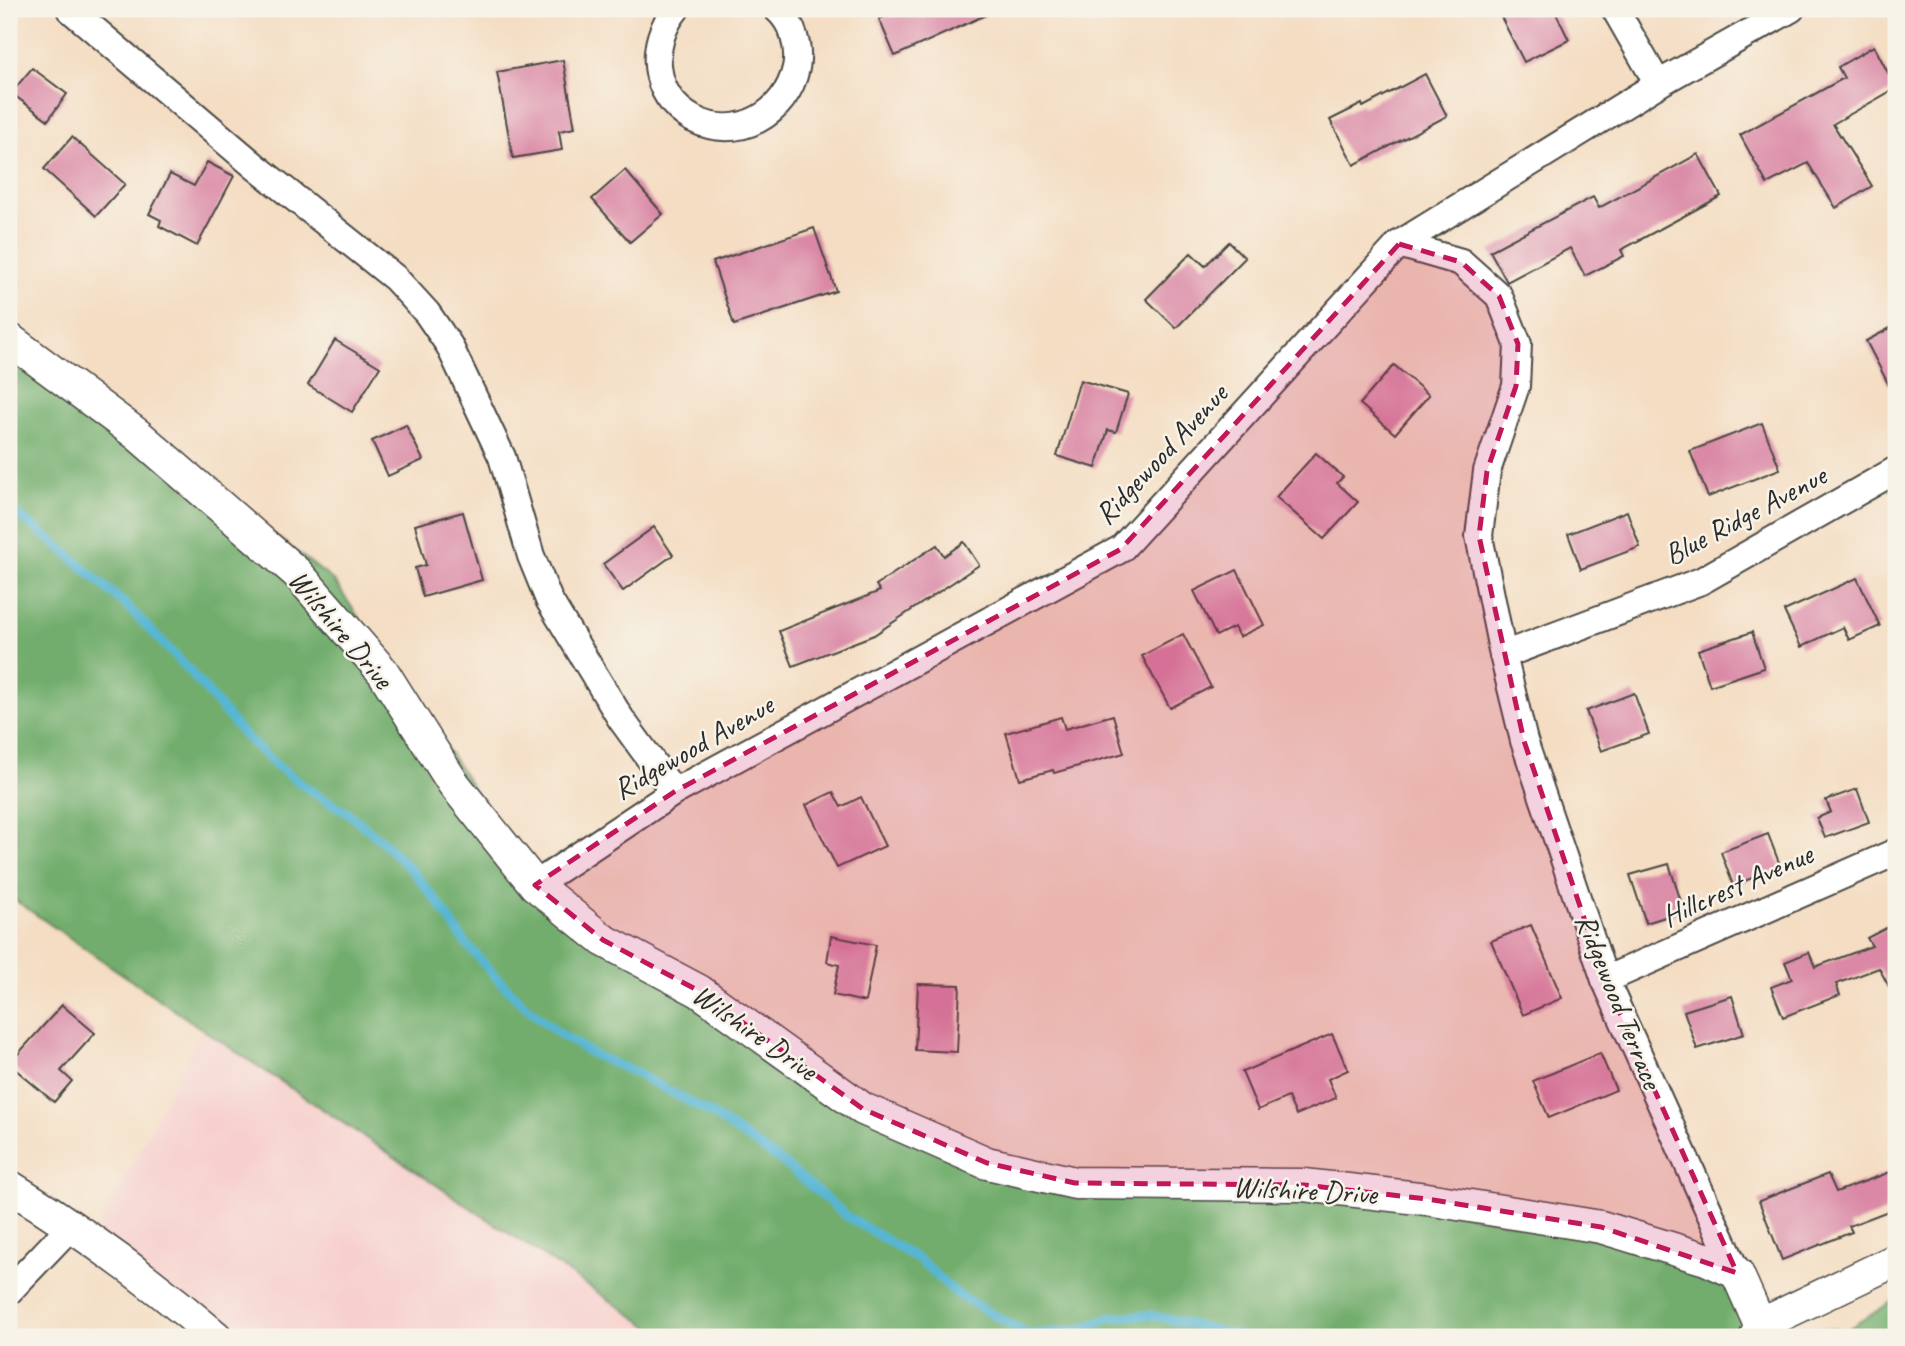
<svg xmlns="http://www.w3.org/2000/svg" width="1905" height="1346" viewBox="0 0 1905 1346" font-family="Caveat,sans-serif">
<style>
.built{fill:#f7d0cd}
.forest{fill:#72ad6d;stroke:#4e6c4c;stroke-width:2}
.lines{fill:none;stroke-linecap:round;stroke-linejoin:round}
.stream{stroke:#56b6d4;stroke-width:9}
.building{fill:#da88a6}
.minor-casing{stroke:#494642;stroke-width:30}
.tertiary-casing{stroke:#494642;stroke-width:35}
.minor{stroke:#fff;stroke-width:26}
.tertiary{stroke:#fff;stroke-width:32}
.marked{fill:#c2185b;fill-opacity:0.2;stroke:#c2185b;stroke-width:5;stroke-dasharray:14 9;stroke-linejoin:round}
.labels{text-anchor:middle;stroke-width:5;stroke-linejoin:round;paint-order:stroke}
.street-label{font-size:30px;fill:#2b2b2b;stroke:#f7f3e8}
</style>
<rect width="100%" height="100%" fill="#f7f3e8"/>
<filter id="ink" filterUnits="userSpaceOnUse"><feTurbulence type="fractalNoise" baseFrequency=".0143" numOctaves="2"/><feDisplacementMap in="SourceGraphic" scale="14" xChannelSelector="R" yChannelSelector="G"/><feConvolveMatrix kernelMatrix="1 2 1 2 8 2 1 2 1" color-interpolation-filters="sRGB"/></filter>
<filter id="wash" filterUnits="userSpaceOnUse"><feTurbulence type="fractalNoise" baseFrequency=".00686" numOctaves="4" result="noise"/><feDisplacementMap in="SourceGraphic" scale="28" xChannelSelector="R" yChannelSelector="G"/><feGaussianBlur stdDeviation="1.57" result="paint"/><feColorMatrix in="noise" values="0 0 0 0 0 0 0 0 0 0 0 0 0 0 0 0 0 1.4 0 .05"/><feComposite in="paint" operator="in"/></filter>
<g filter="url(#wash)">
<rect width="100%" height="100%" fill="#f4ddc2"/>
<polygon class="built" points="202,1029 665,1337 216,1337 80,1263"/>
<polygon class="forest" points="9,346 236,505 334,581 431,724 524,867 706,1005 991,1171 1304,1185 1706,1259 1760,1325 1846,1330 1896,1299 1896,1337 665,1337 202,1029 9,896"/>
<g class="lines">
<polyline class="stream" points="9,508 62,549 127,606 188,669 244,735 276,765 311,791 348,813 381,840 412,871 440,905 464,941 493,974 523,1004 557,1032 594,1055 634,1072 710,1113 782,1162 848,1217 921,1261 957,1294 1029,1335 1083,1329 1111,1317 1150,1315 1245,1337"/>
</g>
<g id="blocks">
<g class="building">
<polygon points="903,9 999,9 895,56 879,19"/>
<polygon points="1497,9 1554,9 1569,40 1524,62"/>
<polygon points="1874,46 1896,88 1833,124 1872,186 1836,208 1808,163 1767,184 1740,135 1844,78 1838,67"/>
<polygon points="563,60 575,128 559,131 562,150 513,158 497,72"/>
<polygon points="32,68 67,94 48,120 11,93"/>
<polygon points="1425,74 1447,116 1354,165 1330,120 1362,104 1363,107"/>
<polygon points="72,137 125,184 96,216 44,169"/>
<polygon points="1698,154 1721,196 1621,250 1624,256 1585,276 1570,248 1507,282 1490,251 1593,197 1599,208"/>
<polygon points="207,162 234,176 197,246 159,226 161,220 149,214 170,174 194,186"/>
<polygon points="625,170 663,214 630,242 592,199"/>
<polygon points="814,228 836,291 734,325 713,262"/>
<polygon points="1229,242 1245,258 1176,328 1146,299 1191,253 1205,266"/>
<polygon points="1896,325 1896,399 1866,341"/>
<polygon points="335,340 380,367 352,412 308,385"/>
<polygon points="1394,365 1429,395 1395,434 1360,404"/>
<polygon points="1080,380 1128,394 1116,432 1108,430 1096,468 1057,456"/>
<polygon points="1762,423 1780,469 1708,497 1690,451"/>
<polygon points="406,425 423,460 388,476 372,441"/>
<polygon points="1316,453 1343,477 1337,483 1358,502 1324,539 1276,497"/>
<polygon points="1627,511 1640,547 1581,569 1568,534"/>
<polygon points="463,512 482,580 423,597 415,568 426,565 415,525"/>
<polygon points="654,527 673,555 623,591 603,564"/>
<polygon points="964,542 979,565 874,635 793,666 779,631 880,591 876,585 937,545 944,556"/>
<polygon points="1237,570 1264,625 1239,637 1234,627 1216,636 1194,591"/>
<polygon points="1857,578 1880,626 1849,640 1843,627 1801,647 1784,611"/>
<polygon points="1752,632 1764,668 1710,686 1698,650"/>
<polygon points="1183,634 1211,687 1170,708 1142,656"/>
<polygon points="1634,693 1649,734 1601,751 1586,711"/>
<polygon points="1113,715 1124,753 1054,773 1053,770 1020,779 1006,733 1061,717 1065,729"/>
<polygon points="1857,789 1869,822 1825,838 1817,818 1831,812 1826,800"/>
<polygon points="833,792 841,807 861,797 885,846 837,868 806,805"/>
<polygon points="1768,834 1781,868 1733,885 1721,852"/>
<polygon points="1669,864 1684,911 1646,923 1630,875"/>
<polygon points="1896,923 1896,1000 1879,968 1836,984 1840,995 1783,1017 1771,987 1792,979 1785,962 1809,952 1815,967 1872,946 1867,938"/>
<polygon points="1531,925 1562,998 1523,1015 1491,941"/>
<polygon points="831,936 876,945 865,1002 833,995 839,965 827,962"/>
<polygon points="918,984 960,985 957,1052 915,1050"/>
<polygon points="1732,996 1744,1034 1697,1049 1684,1011"/>
<polygon points="62,1005 95,1033 61,1071 72,1081 54,1102 9,1064"/>
<polygon points="1332,1034 1348,1070 1328,1079 1336,1098 1296,1115 1288,1097 1258,1110 1242,1072"/>
<polygon points="1600,1053 1616,1090 1549,1118 1533,1081"/>
<polygon points="1896,1170 1896,1208 1849,1226 1852,1232 1782,1260 1759,1201 1828,1174 1836,1192"/>
</g>
</g>
</g>
<g filter="url(#ink)">
<use href="#blocks" fill-opacity="0" stroke="#494642" stroke-width="2"/>
<g class="lines">
<g class="minor-casing">
<g id="minor">
<polyline points="70,9 256,167 395,278 427,313 449,345 502,457 531,556 549,600 621,719 674,792"/>
<path d="M676,9C648,43 651,96 693,119C738,142 786,114 796,68C800,48 793,23 777,9"/>
<polyline points="1615,9 1658,84"/>
<polyline points="1399,244 1461,262 1499,296 1518,344 1516,386 1487,471 1479,536 1503,655 1524,741 1605,980 1737,1273"/>
<polyline points="1503,655 1701,581 1896,470"/>
<polyline points="535,885 674,792 1121,549 1399,244 1658,84 1791,9"/>
<polyline points="1605,980 1896,852"/>
<polyline points="9,1291 72,1225"/>
</g>
</g>
<g class="tertiary-casing">
<g id="tertiary">
<polyline points="9,339 138,435 297,573 383,672 453,783 535,885 603,940 699,991 863,1109 987,1163 1075,1183 1304,1185 1427,1199 1601,1227 1706,1259 1737,1273 1760,1325 1756,1337"/>
<path d="M9,1186C82,1231 151,1281 216,1337"/>
<polyline points="1760,1325 1896,1260"/>
</g>
</g>
<use href="#minor" class="minor"/>
<use href="#tertiary" class="tertiary"/>
</g>
</g>
<path class="marked" d="M1399,244L1461,262L1499,296L1518,344L1516,386L1487,471L1479,536L1524,741L1605,980L1737,1273L1601,1227L1427,1199L1304,1185L1075,1183L987,1163L863,1109L699,991L603,940L535,885L674,792L1121,549Z"/>
<g class="labels">
<g class="street-label">
<text transform="translate(1161 454) rotate(-47)" y="10">Ridgewood Avenue</text>
<text transform="translate(1745 515) rotate(-28)" y="10">Blue Ridge Avenue</text>
<text transform="translate(341 629) rotate(50)" y="10">Wilshire Drive</text>
<text transform="translate(693 747) rotate(-30)" y="10">Ridgewood Avenue</text>
<text transform="translate(1737 885) rotate(-24)" y="10">Hillcrest Avenue</text>
<text transform="translate(1619 1001) rotate(68)" y="10">Ridgewood Terrace</text>
<text transform="translate(755 1032) rotate(35)" y="10">Wilshire Drive</text>
<text transform="translate(1305 1190) rotate(3)" y="10">Wilshire Drive</text>
</g>
</g>
<rect width="1905" height="1346" fill="none" stroke="#f7f3e8" stroke-width="35"/>
</svg>
